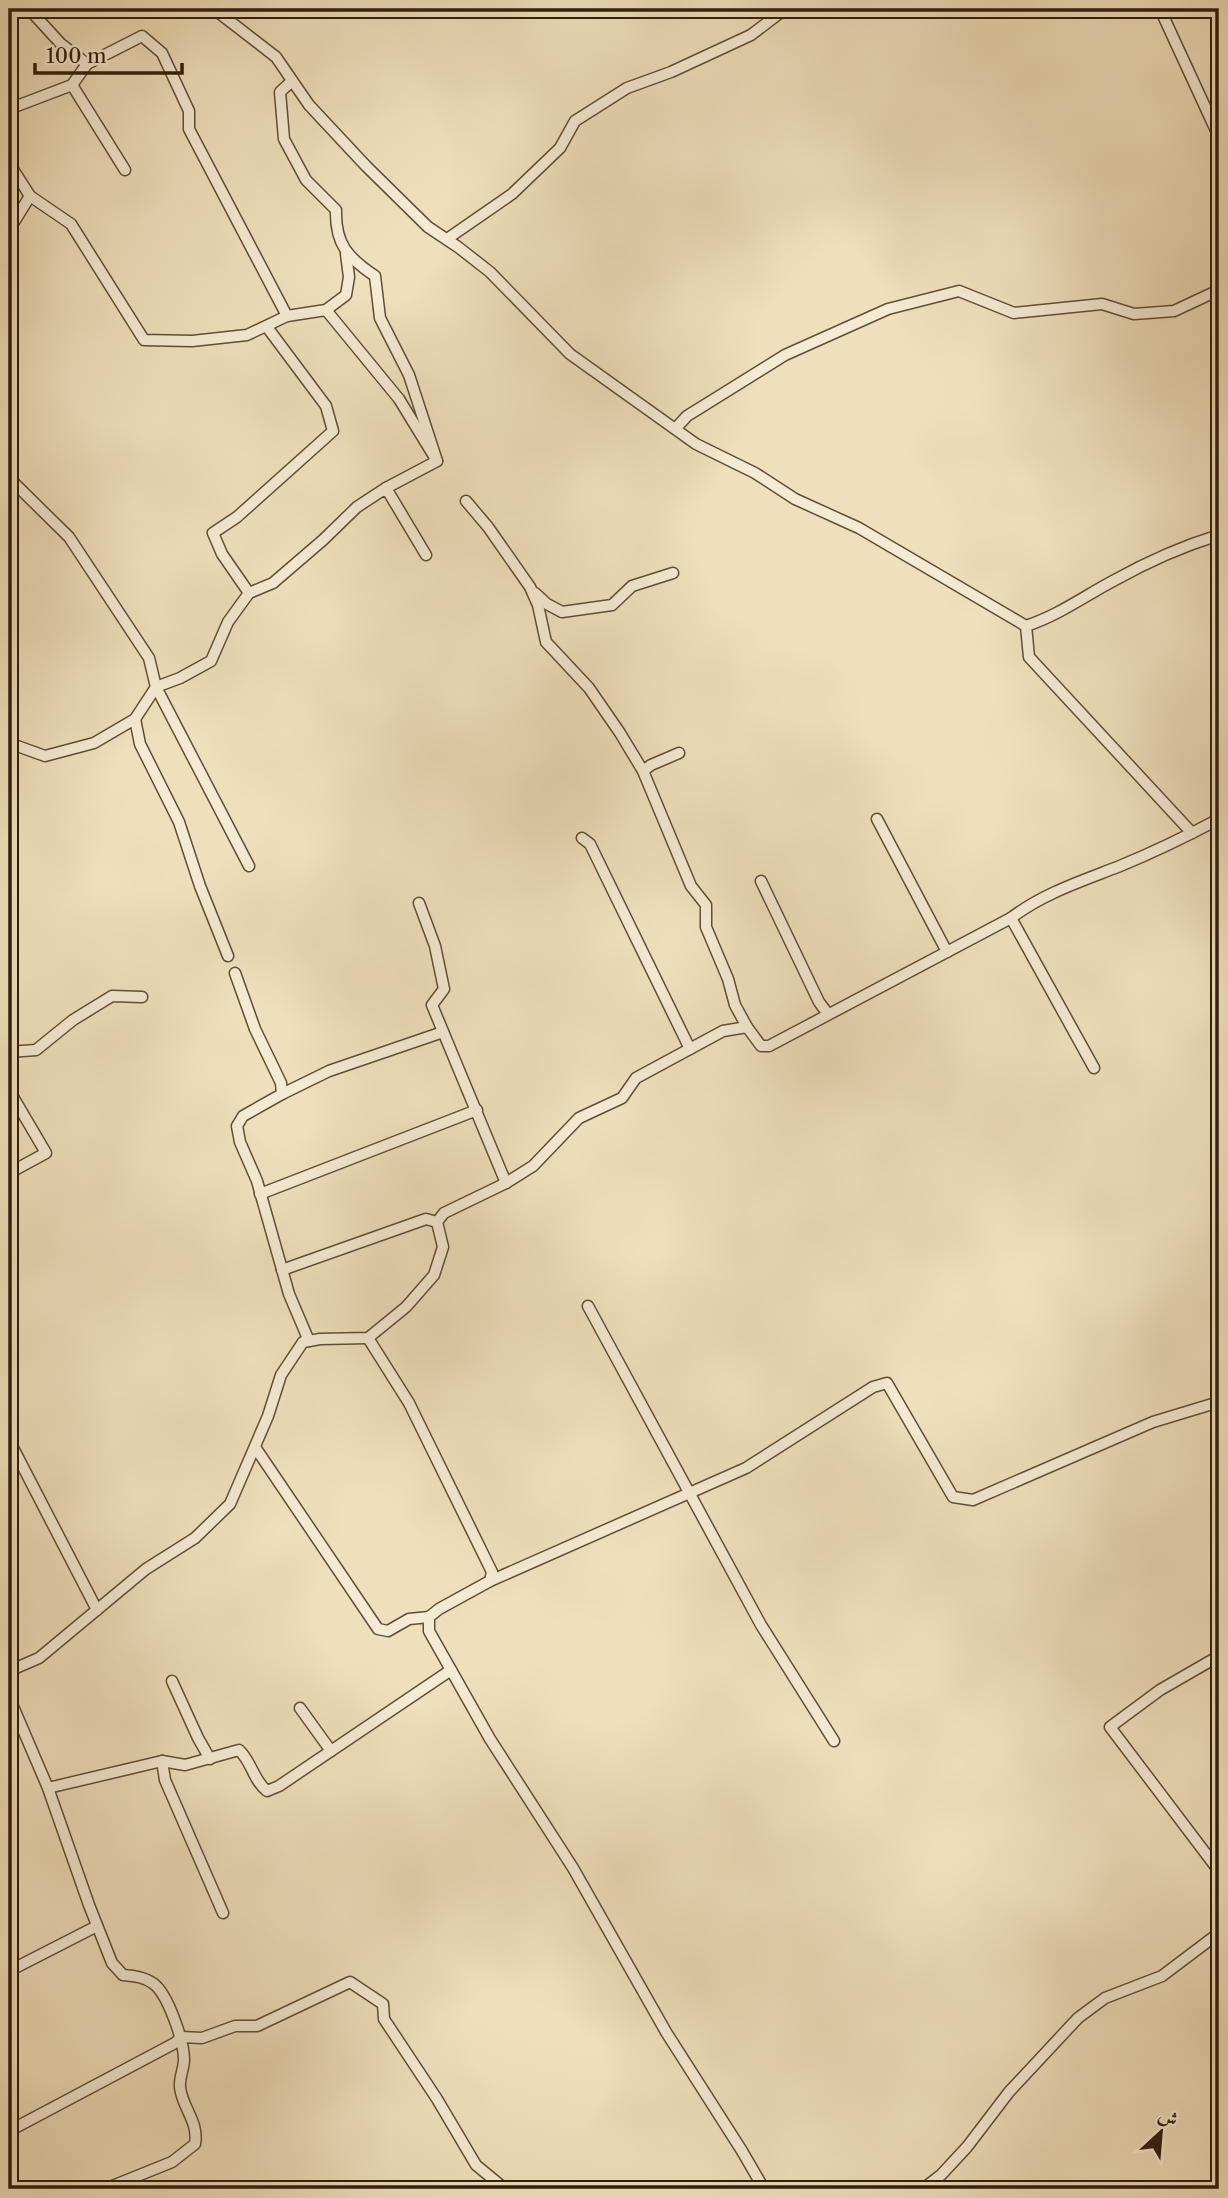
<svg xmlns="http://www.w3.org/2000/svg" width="1228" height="2198" viewBox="0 0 1228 2198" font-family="'Libre Caslon Text',Amiri,serif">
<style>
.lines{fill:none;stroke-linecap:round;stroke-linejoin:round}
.minor-casing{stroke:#604e36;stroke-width:13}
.minor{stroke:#f5ead3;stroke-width:10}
</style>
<rect width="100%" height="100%" fill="#efdfbc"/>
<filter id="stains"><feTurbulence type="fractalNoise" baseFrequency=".00286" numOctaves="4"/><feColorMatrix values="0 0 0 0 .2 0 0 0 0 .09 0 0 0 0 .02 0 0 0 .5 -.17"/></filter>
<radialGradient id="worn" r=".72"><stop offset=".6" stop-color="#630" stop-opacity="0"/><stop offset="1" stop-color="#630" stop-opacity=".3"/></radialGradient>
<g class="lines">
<g class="minor-casing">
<g id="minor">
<polyline points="29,9 61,44 87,64 142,36 162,53 189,111 189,129 287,316"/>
<polyline points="214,9 276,57 309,105 366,166 428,227 458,247 490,272 570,354 696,444 755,473 795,499 859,528 1026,626 1029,657 1192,833"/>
<polyline points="1160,9 1219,137"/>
<path d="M292,81L280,92L284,139L306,180L336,210C335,244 348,258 375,276L380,318L409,375L437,461"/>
<polyline points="72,85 125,170"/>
<polyline points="9,109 72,85 87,64"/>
<polyline points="9,163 30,196 71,224 144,340 192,341 247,335 287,316 326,310 346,295 349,277 346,254"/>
<polyline points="9,230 30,196"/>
<polyline points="447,239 512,194 560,148 575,121 627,88 671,72 751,35 785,9"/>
<polyline points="326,310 399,399 437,461 386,488"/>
<polyline points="676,428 687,416 785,355 888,309 959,291 1014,313 1102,304 1134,314 1174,311 1219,290"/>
<polyline points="9,478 69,537 149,658 156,687 249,866"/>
<polyline points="466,501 488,527 530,587 538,605 546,642 589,688 620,733 643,771"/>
<polyline points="249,593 222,554 213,533 237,517 333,431 326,406 267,327"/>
<polyline points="535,593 547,604 562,612 612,605 632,586 673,573"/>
<path d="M1026,626C1059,615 1083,597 1113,581C1147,562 1183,546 1219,535"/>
<polyline points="135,719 140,744 179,822 200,886 228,956"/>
<polyline points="9,743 45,756 94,743 135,719 156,687 180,678 211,661 228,622 249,593 273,583 323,540 357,507 386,488 426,555"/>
<polyline points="679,753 651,765 643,771 691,886 706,905 706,927 728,979 735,1005 747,1027"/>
<polyline points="877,819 947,952"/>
<polyline points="582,838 590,844 690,1049"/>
<polyline points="761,881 819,1002 828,1014"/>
<polyline points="419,903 435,946 444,989 432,1005 506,1183"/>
<polyline points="1011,918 1094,1068"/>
<polyline points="235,973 255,1029 281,1083 282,1094 243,1116 237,1126 240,1142 257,1181 289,1294 309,1341"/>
<polyline points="9,1052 36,1050 73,1020 112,996 142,997"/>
<polyline points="9,1090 46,1153 9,1173"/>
<polyline points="282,1094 329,1071 443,1032"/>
<polyline points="260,1194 477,1110"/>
<polyline points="282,1270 426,1219 437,1222"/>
<polyline points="588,1306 761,1625 834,1741"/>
<polyline points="368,1338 409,1403 492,1572 490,1581 439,1609 429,1617 429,1631 490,1739 573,1868 666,2032 742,2151 764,2189"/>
<polyline points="9,1440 97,1610"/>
<polyline points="255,1447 378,1629 388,1631 409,1619 429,1617"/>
<polyline points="490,1581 746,1468 873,1387 887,1383 953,1497 973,1500 1153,1422 1219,1402"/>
<polyline points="1219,1656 1160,1690 1110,1727 1219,1871"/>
<path d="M9,1671L39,1658L146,1569L195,1538L230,1504L268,1416L281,1375L303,1342L320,1339L368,1338L406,1307L434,1275L443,1247L437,1222L444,1213L506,1183L533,1166L579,1118L622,1098L636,1078L723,1031L747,1027L761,1046H769L1011,918C1044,893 1082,881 1120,866C1154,852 1187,836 1219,819"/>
<polyline points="172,1681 198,1738 210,1759"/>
<path d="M9,1697L48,1788L89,1905L112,1963L123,1975C134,1976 145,1977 154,1984C168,1995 184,2041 184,2060C184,2068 179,2078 180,2087C182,2108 199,2121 195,2144L172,2162L105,2189"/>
<polyline points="300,1708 331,1751"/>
<polyline points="162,1761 165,1780 223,1913"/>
<path d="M48,1788L162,1761L185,1765L239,1750C252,1762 253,1780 267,1791L279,1786L451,1670"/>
<polyline points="9,1971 97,1926"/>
<polyline points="9,2131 175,2043 181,2037 202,2038 235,2026 257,2026 350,1982 383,2004 384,2019 437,2099 476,2165 505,2189"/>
<polyline points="923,2189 941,2175 967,2147 1009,2092 1078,2018 1105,1998 1162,1976 1219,1933"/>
</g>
</g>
<use href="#minor" class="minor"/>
</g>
<rect width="1228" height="2198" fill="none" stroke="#efdfbc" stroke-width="35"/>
<rect x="10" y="10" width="1207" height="2177" fill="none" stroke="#301e0a" stroke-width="3.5"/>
<rect x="18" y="18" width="1193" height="2163" fill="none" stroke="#301e0a" stroke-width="2"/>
<g transform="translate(1161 2132) rotate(26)" stroke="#f5ead3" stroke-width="5" paint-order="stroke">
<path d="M0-5L12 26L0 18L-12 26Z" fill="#301e0a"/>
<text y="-10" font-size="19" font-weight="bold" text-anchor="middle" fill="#301e0a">ش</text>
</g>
<path d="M35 63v10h147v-10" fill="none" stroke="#301e0a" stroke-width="3.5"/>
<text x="46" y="63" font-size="21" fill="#301e0a" stroke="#f5ead3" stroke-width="5" paint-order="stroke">100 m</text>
<rect width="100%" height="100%" filter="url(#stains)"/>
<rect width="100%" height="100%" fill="url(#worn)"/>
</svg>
